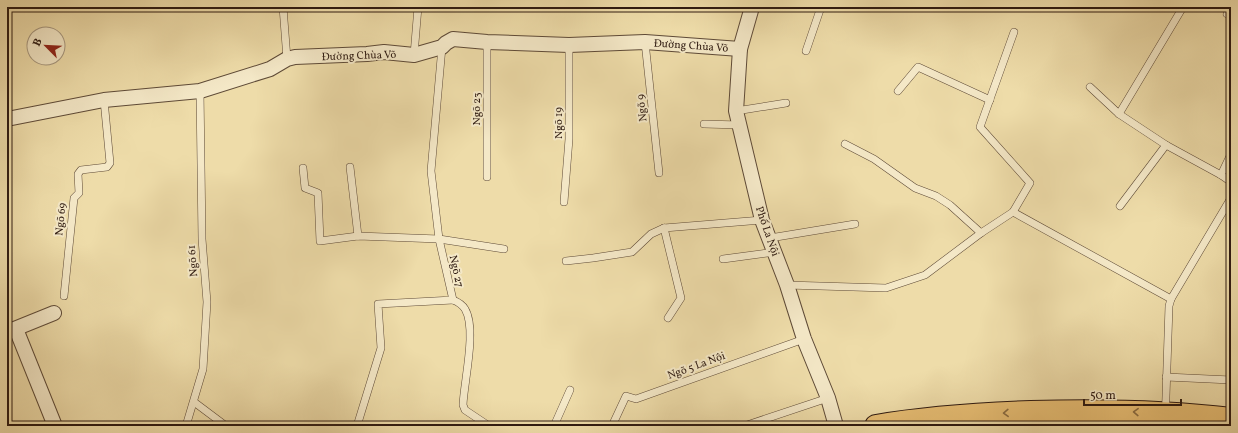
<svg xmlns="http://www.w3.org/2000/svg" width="1238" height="433" viewBox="0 0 1238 433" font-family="Vollkorn,serif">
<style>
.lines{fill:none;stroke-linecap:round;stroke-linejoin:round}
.lane-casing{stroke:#5e4a37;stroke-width:8}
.street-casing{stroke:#5e4a37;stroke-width:16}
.primary-casing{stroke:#2e1a11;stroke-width:24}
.lane{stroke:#f4e8c7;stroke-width:7}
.street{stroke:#f4e8c7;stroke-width:14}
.primary{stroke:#e7be74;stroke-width:22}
.oneway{stroke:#8a6c42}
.labels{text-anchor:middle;stroke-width:4;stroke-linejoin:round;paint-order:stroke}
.street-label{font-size:11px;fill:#2e1a11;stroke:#f4e8c7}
</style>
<rect width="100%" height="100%" fill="#eedca9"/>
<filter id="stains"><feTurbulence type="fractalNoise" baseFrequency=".005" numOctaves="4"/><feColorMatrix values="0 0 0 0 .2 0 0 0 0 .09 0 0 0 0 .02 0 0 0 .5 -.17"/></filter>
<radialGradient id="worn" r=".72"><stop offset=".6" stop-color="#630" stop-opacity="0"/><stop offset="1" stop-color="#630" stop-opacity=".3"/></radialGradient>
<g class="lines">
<g class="lane-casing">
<g id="lane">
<polyline points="283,7 287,59"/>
<polyline points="1227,14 1231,16"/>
<polyline points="487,42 487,177"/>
<polyline points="645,42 659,173"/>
<polyline points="806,51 821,7"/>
<polyline points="414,55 418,7"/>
<polyline points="1090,87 1119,114 1166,145"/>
<polyline points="898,91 918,67 990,100"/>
<polyline points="736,111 786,103"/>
<polyline points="1119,114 1183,7"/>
<polyline points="704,124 740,125"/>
<polyline points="845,144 874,159 915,188 936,196 950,205 981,233"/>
<polyline points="350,167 358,236"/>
<polyline points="303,168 305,188 318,193 320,241 358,236 439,239 504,249"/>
<polyline points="1221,175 1231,154"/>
<polyline points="564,202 569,139 569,45"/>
<polyline points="1120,206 1166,145 1221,175 1231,182"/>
<polyline points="1013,212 1171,299"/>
<polyline points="770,238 855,224"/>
<polyline points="723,259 775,252"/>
<polyline points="566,261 593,258 632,252 651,234 664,228"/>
<polyline points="787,285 886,288 925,275 981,233 1013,212 1030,183 980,127 1014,32"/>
<polyline points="64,296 74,198 79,193 78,174 81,170 107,167 110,163 104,100"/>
<path d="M453,300C458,302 462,304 465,309C477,329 464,381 463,405L465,410L489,426"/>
<polyline points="668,318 681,298 664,228 762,220"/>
<polyline points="1166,377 1231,380"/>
<polyline points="194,402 226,426"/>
<polyline points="186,426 203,369 207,302 202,239 200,91"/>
<polyline points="357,426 381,348 378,304 453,300 439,239 431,171 442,47"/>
<polyline points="554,426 570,390"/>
<polyline points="612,426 626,396 636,399 804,339"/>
<polyline points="744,426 828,398"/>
<polyline points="1165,426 1169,306 1171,299 1231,198"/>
</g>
</g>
<g class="street-casing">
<g id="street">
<polyline points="752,7 740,49 736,111 762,220 787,285 804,339 828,398 836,426"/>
<polyline points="7,119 104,100 200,91 270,69 287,59 295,57 367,54 384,52 414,55 442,47 446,43 453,39 487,42 569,45 645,42 740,49"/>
<polyline points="16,329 55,426"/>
<polyline points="7,332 54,313"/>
</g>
</g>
<g class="primary-casing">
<path id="primary" d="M876,426C928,417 979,414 1031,412C1097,410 1165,411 1231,419"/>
</g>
<use href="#lane" class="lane"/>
<use href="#street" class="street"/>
<use href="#primary" class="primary"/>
</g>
<defs><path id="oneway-chevron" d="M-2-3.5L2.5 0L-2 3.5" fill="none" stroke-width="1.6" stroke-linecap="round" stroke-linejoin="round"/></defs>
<g class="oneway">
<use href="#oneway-chevron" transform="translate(1136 412) rotate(-178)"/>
<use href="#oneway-chevron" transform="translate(1006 413) rotate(178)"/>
</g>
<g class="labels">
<g class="street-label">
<text transform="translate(691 45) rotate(4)" y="4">Đường Chùa Võ</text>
<text transform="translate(359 55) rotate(-2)" y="4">Đường Chùa Võ</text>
<text transform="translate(641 108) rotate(-96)" y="4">Ngõ 9</text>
<text transform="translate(476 109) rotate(-90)" y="4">Ngõ 23</text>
<text transform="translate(558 123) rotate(-90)" y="4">Ngõ 19</text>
<text transform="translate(60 219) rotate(-84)" y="4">Ngõ 69</text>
<text transform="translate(768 231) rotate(71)" y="4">Phố La Nội</text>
<text transform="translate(192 261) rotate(-95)" y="4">Ngõ 61</text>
<text transform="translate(457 271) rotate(77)" y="4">Ngõ 27</text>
<text transform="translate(696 365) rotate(-20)" y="4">Ngõ 5 La Nội</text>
</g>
</g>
<rect width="1238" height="433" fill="none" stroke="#eedca9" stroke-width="24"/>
<rect x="8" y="8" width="1222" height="417" fill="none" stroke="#2e1a11" stroke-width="2"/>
<rect x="12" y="12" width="1214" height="409" fill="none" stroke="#2e1a11"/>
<g transform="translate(46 46) rotate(294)"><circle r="19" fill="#f4e8c7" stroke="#a5967e"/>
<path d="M0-3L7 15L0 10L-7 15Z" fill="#8f2418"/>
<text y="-6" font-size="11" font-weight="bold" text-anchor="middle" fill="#2e1a11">B</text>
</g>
<path d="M1084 399v6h97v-6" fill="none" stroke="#2e1a11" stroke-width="2"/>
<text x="1090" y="399" font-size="12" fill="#2e1a11" stroke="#f4e8c7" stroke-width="3" paint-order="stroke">50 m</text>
<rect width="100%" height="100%" filter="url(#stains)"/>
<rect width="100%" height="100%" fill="url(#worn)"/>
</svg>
